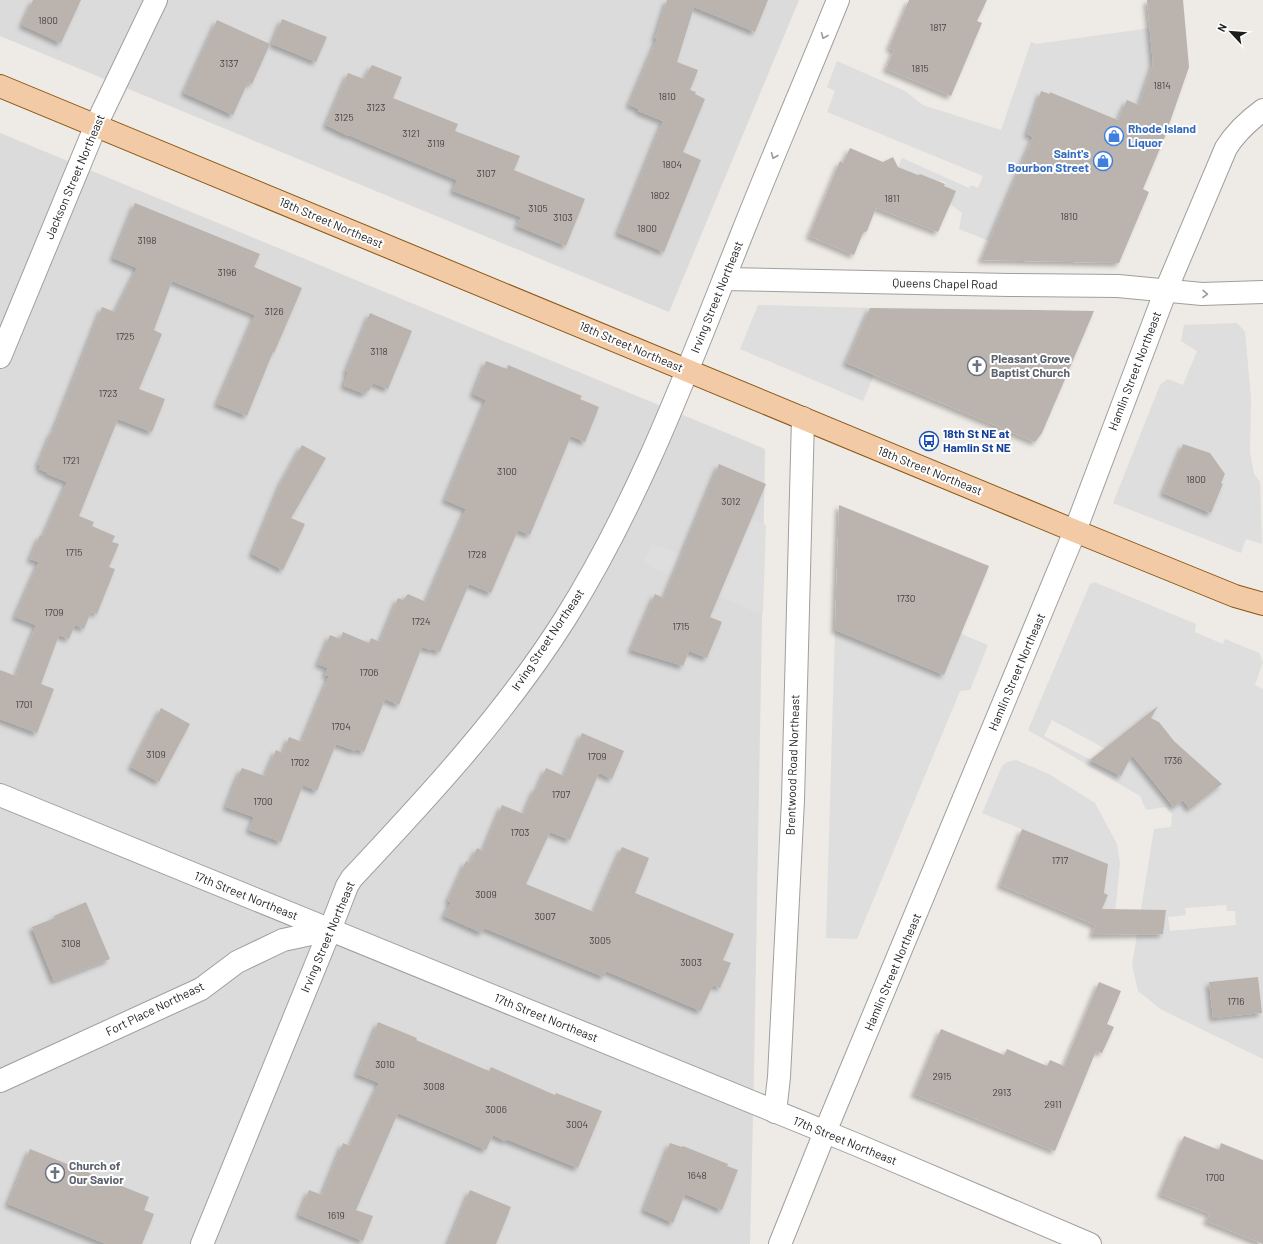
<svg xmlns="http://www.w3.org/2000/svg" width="1263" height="1244" viewBox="0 0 1263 1244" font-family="Barlow,sans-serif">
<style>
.residential{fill:#dcdbdb}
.parking{fill:#dedede;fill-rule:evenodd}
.building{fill:#bbb3ae;filter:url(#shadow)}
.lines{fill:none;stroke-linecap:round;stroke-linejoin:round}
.minor-casing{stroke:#9f9f9f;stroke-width:24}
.major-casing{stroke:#89550f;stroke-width:24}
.minor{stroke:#fff;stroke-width:22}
.major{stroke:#f2caa6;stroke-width:22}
.oneway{stroke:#9a9a9a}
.labels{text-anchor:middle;stroke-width:4;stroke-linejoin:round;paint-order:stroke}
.number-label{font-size:10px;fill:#454342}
.shop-label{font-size:12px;font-weight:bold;fill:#366cbe;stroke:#fff;text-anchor:start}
.street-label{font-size:12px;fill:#1e1e1e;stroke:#fff}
.worship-label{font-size:12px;font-weight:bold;fill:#5b616d;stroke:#fff;text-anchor:start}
.transit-label{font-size:12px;font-weight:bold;fill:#164399;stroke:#fff;text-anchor:start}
</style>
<defs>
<filter id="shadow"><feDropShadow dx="-3.5" dy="3.5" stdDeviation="2" flood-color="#0004"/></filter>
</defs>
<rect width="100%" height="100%" fill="#eeeae5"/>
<g class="residential">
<polygon points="0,0 799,0 669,312 0,36"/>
<polygon points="0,133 765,449 754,1072 750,1244 0,1244"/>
</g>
<g class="parking">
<polygon points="1150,28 1153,64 1139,105 1118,120 1051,92 1050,94 1041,91 1027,134 1033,137 989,241 959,229 962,213 950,204 944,186 946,183 941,181 940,182 920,174 918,175 898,167 902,158 969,188 971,185 978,188 983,176 827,112 835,91 827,87 837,61 905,91 923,105 1001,130 1031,42 1036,44"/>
<polygon points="758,305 870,308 846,363 874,375 863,401 740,349"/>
<path d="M1237,323L1245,332L1251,398L1250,452L1254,474L1260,482L1262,544L1246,539L1241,553L1113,503L1160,385L1168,379L1183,385L1197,351L1181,341L1184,325ZM1183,444L1225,474L1221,483L1223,485L1211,513L1163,493Z"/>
<polygon points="751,519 766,525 763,612 756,612 651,567 644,560 653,544 682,554"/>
<path d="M1094,582L1196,624L1195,632L1223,644L1225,639L1259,653L1263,662L1255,685L1263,689V1059L1162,1010L1138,991L1132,965L1154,829L1171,827L1172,814L1166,807L1146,810L1140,796L1028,730L1090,584ZM1150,717L1159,722L1174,741L1222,784L1190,809L1183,800L1173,807L1157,786L1165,779ZM1052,720L1128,761L1121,775L1044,736ZM1226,905L1227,911H1235L1236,925L1170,931L1168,917L1186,915L1185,908ZM1144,910H1166L1163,934H1140ZM1258,977L1213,1018L1209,982Z"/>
<polygon points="835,630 961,634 988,645 970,690 960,691 857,939 826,938"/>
<polygon points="1016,760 1049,774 1095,803 1117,844 1120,863 1113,934 1095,925 1108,895 1104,893 1108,864 982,813 1002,766 1007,762"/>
</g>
<g class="building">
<polygon points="33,0 81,0 61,43 22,25"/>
<polygon points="667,0 768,0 755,32 694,7 677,62 698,70 690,90 696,92 695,94 705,99 683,152 701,160 664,252 618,233 663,121 638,111 639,109 629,105 657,39 655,38"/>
<polygon points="909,0 987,0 977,21 982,23 951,96 886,69 894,50 889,48"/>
<polygon points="1147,0 1183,0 1189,67 1164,139 1143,189 1149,192 1119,263 981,260 1033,137 1027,134 1041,91 1050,94 1050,92 1118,120 1127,100 1139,105 1153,64"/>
<polygon points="282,19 327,37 316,62 272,44"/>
<polygon points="217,20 270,44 252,84 248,82 233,115 184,93"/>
<polygon points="372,65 402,77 393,98 458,124 455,131 520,156 514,170 585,199 566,246 517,226 521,217 453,191 457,180 367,143 349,135 348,136 326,125 348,73 364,79"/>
<polygon points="850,148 883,162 893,157 898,167 918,175 920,174 945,184 944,186 956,191 938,232 876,208 867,231 863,233 854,255 809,236 840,161 843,163"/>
<polygon points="135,203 260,254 254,267 302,288 274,353 273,352 247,416 217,404 255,315 172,281 154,330 162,334 139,389 165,399 152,432 118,419 79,516 94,522 92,526 115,536 112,542 119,544 109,567 115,569 97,614 91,612 84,629 75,625 69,639 59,635 41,684 54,689 37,733 0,719 0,670 16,676 36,625 15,617 39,562 30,559 40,535 43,537 67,482 47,474 48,473 39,469 41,466 38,465 52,431 53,432 102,307 115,312 137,268 113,258"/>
<polygon points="870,308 1035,310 1094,311 1042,433 1035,442 846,363"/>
<polygon points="370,313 412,331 388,389 373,383 369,391 368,390 365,394 344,386 348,372 346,372"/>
<polygon points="486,361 507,369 508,365 582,396 580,399 599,407 585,442 571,436 530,535 518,530 491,593 469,584 440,652 432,649 431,650 422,647 399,705 385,699 364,752 357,749 355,751 336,744 317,791 303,785 281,842 249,830 254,817 226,807 237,778 242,768 265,776 276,750 283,753 289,737 302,742 329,676 325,675 328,668 318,664 330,635 340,639 343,632 369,643 371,638 380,642 398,598 403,600 408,594 426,602 466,509 445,500 486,400 473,394"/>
<polygon points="1183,444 1210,453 1225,474 1221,483 1223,484 1211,513 1163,493"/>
<polygon points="302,445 326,458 291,518 305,524 283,570 252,554 281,483"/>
<polygon points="719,464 766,484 710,617 722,622 707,658 689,651 683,666 631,650 655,594 664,598"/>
<polygon points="839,505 989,566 944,675 835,630"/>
<polygon points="1158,706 1151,718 1159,722 1174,741 1222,784 1190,809 1183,800 1174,807 1132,755 1121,776 1090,760"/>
<polygon points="161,708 190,724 159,782 131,767"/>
<polygon points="582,733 624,751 612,779 599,773 570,840 550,832 526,884 594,912 622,847 649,858 635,893 734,934 723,960 731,963 720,988 713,985 701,1011 606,971 604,977 484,928 482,933 444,916 451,902 448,901 466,861 470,863 477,848 483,851 502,805 524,814 535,788 537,789 546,768 564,776"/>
<polygon points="1022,829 1108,864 1104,893 1108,895 1102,909 1166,910 1163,934 1092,935 1095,925 1000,885"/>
<polygon points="86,902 110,959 54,981 32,927 55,918 54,916"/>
<polygon points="1258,977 1262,1013 1213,1018 1209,982"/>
<polygon points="1099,982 1121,991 1107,1024 1114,1027 1102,1053 1096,1051 1055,1151 914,1094 941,1029 1004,1055 1007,1049 1047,1066 1050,1060 1064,1066"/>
<polygon points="378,1022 417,1038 416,1040 489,1071 491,1067 555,1095 556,1093 602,1111 578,1168 506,1139 505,1141 493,1135 486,1150 398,1113 356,1210 373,1216 363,1241 299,1215 309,1190 322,1195 343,1143 350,1146 379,1083 357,1074"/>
<polygon points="1184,1136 1219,1150 1221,1143 1263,1160 1263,1244 1206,1221 1210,1214 1160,1194"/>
<polygon points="670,1143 682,1147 683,1146 728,1164 727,1166 738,1170 722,1210 685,1194 673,1223 644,1210"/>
<polygon points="30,1149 149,1197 144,1210 154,1214 142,1244 106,1244 8,1204"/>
<polygon points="470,1190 511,1207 496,1244 448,1244"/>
</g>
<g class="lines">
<g class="minor-casing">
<g id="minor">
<polyline points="724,279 1009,285 1118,286 1202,294 1263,292"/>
<polyline points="0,357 96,125 156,0"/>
<polyline points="0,795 855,1144 1090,1244"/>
<polyline points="0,1081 201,989 237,962 283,940 330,930"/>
<polyline points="775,1112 779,1077 793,800 803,418"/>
<path d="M202,1244L330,930L347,886L352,878C429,796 505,714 565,619C641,498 690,363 743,231C774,153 807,77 838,0"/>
<path d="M780,1244L825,1132L1075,531L1166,290L1226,148C1236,132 1248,121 1263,110"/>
</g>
</g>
<g class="major-casing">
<polyline id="major" points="0,86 1075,531 1235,596 1263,604"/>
</g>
<use href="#minor" class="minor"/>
<use href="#major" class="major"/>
</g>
<defs><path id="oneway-chevron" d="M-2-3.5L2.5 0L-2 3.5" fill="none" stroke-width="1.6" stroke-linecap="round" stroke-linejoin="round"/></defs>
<g class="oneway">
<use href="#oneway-chevron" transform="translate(824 36) rotate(112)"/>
<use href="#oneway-chevron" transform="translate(774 156) rotate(113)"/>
<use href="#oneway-chevron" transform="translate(1205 294) rotate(1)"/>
</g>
<defs>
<g id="shop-ring" transform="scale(1)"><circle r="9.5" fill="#fff" stroke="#3f7fe0" stroke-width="1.5"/><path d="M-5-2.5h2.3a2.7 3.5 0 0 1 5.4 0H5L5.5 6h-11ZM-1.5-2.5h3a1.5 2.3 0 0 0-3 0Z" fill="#3f7fe0"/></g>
<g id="church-ring" transform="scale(1)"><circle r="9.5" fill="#fff" stroke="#6b7280" stroke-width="1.5"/><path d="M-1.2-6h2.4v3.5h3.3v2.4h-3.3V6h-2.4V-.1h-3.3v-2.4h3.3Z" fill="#6b7280"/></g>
<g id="bus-ring" transform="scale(1)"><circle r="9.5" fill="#fff" stroke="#1a4fb4" stroke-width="1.5"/><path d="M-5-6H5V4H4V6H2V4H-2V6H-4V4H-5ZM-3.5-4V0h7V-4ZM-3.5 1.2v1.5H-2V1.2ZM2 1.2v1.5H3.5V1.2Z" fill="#1a4fb4"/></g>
</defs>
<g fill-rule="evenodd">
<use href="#shop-ring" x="1114" y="136"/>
<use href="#shop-ring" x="1103" y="161"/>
<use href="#church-ring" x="977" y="366"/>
<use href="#bus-ring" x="929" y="441"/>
<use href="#church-ring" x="55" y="1173"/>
</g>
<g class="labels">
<g class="number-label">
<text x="48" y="24">1800</text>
<text x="938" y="31">1817</text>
<text x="229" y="67">3137</text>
<text x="920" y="72">1815</text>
<text x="1162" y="89">1814</text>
<text x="667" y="100">1810</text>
<text x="376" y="111">3123</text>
<text x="344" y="121">3125</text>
<text x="411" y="137">3121</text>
<text x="436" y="147">3119</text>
<text x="672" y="168">1804</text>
<text x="486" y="177">3107</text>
<text x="660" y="199">1802</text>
<text x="892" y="202">1811</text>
<text x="538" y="212">3105</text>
<text x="1069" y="220">1810</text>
<text x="563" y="221">3103</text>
<text x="647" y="232">1800</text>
<text x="147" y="244">3198</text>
<text x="227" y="276">3196</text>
<text x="274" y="315">3126</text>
<text x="125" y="340">1725</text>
<text x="379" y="355">3118</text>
<text x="108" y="397">1723</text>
<text x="71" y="464">1721</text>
<text x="507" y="475">3100</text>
<text x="1196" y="483">1800</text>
<text x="731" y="505">3012</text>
<text x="74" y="556">1715</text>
<text x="477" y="558">1728</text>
<text x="906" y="602">1730</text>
<text x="54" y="616">1709</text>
<text x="421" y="625">1724</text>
<text x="681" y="630">1715</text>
<text x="369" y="676">1706</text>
<text x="24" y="708">1701</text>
<text x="341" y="730">1704</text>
<text x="156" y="758">3109</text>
<text x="597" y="760">1709</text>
<text x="1173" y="764">1736</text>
<text x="300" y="766">1702</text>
<text x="561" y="798">1707</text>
<text x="263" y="805">1700</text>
<text x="520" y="836">1703</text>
<text x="1060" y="864">1717</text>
<text x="486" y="898">3009</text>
<text x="545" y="920">3007</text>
<text x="600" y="944">3005</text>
<text x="71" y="947">3108</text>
<text x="691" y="966">3003</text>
<text x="1236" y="1005">1716</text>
<text x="385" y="1068">3010</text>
<text x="942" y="1080">2915</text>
<text x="434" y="1090">3008</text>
<text x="1002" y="1096">2913</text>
<text x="1053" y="1108">2911</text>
<text x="496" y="1113">3006</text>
<text x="577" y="1128">3004</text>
<text x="697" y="1179">1648</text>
<text x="1215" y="1181">1700</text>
<text x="336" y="1219">1619</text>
</g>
<g class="shop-label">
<text x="1128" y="133">Rhode Island<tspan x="1128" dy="14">Liquor</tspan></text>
<text x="1089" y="158" text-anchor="end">Saint's<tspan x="1089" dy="14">Bourbon Street</tspan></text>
</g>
<g class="street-label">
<text transform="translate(75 177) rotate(-67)" y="4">Jackson Street Northeast</text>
<text transform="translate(331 223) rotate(23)" y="4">18th Street Northeast</text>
<text transform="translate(945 284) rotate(1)" y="4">Queens Chapel Road</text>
<text transform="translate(717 297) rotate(-68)" y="4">Irving Street Northeast</text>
<text transform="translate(631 347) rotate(23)" y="4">18th Street Northeast</text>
<text transform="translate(1135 371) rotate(-69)" y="4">Hamlin Street Northeast</text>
<text transform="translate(930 471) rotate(22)" y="4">18th Street Northeast</text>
<text transform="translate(548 640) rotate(-56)" y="4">Irving Street Northeast</text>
<text transform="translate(1017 672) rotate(-67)" y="4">Hamlin Street Northeast</text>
<text transform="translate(793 765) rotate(-88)" y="4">Brentwood Road Northeast</text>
<text transform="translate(246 896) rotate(22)" y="4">17th Street Northeast</text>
<text transform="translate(328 937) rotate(-67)" y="4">Irving Street Northeast</text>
<text transform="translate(893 972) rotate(-67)" y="4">Hamlin Street Northeast</text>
<text transform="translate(155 1009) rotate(-26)" y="4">Fort Place Northeast</text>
<text transform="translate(546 1018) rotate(22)" y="4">17th Street Northeast</text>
<text transform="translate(845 1141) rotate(22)" y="4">17th Street Northeast</text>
</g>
<g class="worship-label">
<text x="991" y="363">Pleasant Grove<tspan x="991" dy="14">Baptist Church</tspan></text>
<text x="69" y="1170">Church of<tspan x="69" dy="14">Our Savior</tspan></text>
</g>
<g class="transit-label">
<text x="943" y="438">18th St NE at<tspan x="943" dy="14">Hamlin St NE</tspan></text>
</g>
</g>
<g transform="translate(1231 32) rotate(296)" stroke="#ffffff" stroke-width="3" paint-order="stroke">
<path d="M0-3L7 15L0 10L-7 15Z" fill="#1e1e1e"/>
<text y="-6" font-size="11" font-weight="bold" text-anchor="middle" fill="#1e1e1e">N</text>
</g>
</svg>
